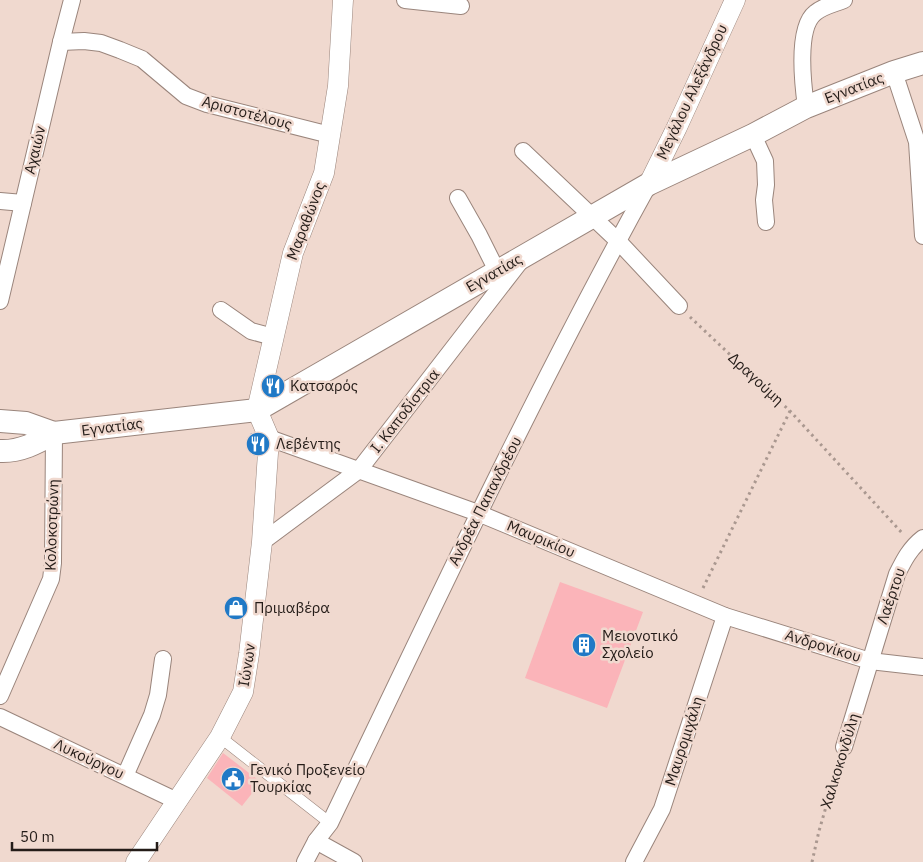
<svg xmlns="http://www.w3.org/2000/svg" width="923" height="862" viewBox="0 0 923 862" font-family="'IBM Plex Sans',sans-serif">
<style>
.building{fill:#fbb4b9}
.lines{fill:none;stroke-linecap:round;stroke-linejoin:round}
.pedestrian-casing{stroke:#9a857c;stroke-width:12}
.minor-casing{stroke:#9a857c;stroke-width:18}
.tertiary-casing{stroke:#9a857c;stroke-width:21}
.secondary-casing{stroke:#9a857c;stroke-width:24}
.path{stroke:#aa9890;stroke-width:3;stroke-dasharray:2.5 4;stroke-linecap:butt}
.pedestrian{stroke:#fff;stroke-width:11}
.minor{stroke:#fff;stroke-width:16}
.tertiary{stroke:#fff;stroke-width:20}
.secondary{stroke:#fff;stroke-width:22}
.labels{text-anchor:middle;stroke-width:5;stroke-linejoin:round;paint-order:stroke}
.street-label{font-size:15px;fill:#241c18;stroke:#f0d9cf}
.poi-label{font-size:15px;fill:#241c18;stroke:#f0d9cf;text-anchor:start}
</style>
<rect width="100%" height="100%" fill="#f0d9cf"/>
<g class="building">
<polygon points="560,582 643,612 607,708 525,678"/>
<polygon points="223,753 261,782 242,806 207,778"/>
</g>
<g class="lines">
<g class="pedestrian-casing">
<polyline id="pedestrian" points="220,737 330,823"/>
</g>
<g class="minor-casing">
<g id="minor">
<polyline points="405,0 461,6"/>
<polyline points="61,42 84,41 101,43 120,50 142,59 186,96 207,104 330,135"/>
<polyline points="894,72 917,142 923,236"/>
<path d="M806,107C803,85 796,28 815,13C823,6 834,4 844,0"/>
<polyline points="753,135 765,161 766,185 764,200 766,222"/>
<polyline points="523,151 618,241 679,306"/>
<polyline points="458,198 479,235 497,271"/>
<polyline points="0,201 23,203"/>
<polyline points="0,301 61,42 72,0"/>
<polyline points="221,310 251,331 273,337"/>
<polyline points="269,438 478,513 725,616 870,661 923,667"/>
<polyline points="262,542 359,470 519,263"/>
<polyline points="0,696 51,579 53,563 54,433"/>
<polyline points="0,717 177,801"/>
<path d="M844,747L897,574C904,560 910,548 923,538"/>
<polyline points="125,776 152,715 158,695 163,659"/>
<polyline points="316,841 354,862"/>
<path d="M305,862L316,841L330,823C433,608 534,392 649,184"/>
<polyline points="634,862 662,809 725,616"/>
</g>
</g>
<g class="tertiary-casing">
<g id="tertiary">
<polyline points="649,184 677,127 735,0"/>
<polyline points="136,862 220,737 243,692 249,654 262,542 269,438 257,410 293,253 324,173 338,86 343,0"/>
</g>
</g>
<g class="secondary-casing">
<g id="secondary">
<polyline points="0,421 26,423 54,433"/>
<path d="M0,451C20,452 37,443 54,433L257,410L649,184L753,135L806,107L894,72L923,63"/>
</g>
</g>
<g class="path">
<polyline points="690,317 790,411 903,534"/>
<polyline points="703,588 790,411"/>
<polyline points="812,862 819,831 839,762"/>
</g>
<use href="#pedestrian" class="pedestrian"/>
<use href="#minor" class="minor"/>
<use href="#tertiary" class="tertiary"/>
<use href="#secondary" class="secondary"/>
</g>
<defs>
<g id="restaurant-disc" transform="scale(1.25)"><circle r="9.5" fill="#2079c6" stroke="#f0d9cf"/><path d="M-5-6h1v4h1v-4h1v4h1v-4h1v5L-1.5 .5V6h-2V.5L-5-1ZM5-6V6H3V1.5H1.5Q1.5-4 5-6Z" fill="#fff"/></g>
<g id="shop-disc" transform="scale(1.25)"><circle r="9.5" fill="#2079c6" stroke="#f0d9cf"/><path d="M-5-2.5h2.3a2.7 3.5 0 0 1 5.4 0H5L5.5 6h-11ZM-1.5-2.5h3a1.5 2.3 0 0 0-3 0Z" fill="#fff"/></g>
<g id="building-disc" transform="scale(1.25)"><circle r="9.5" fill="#2079c6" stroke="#f0d9cf"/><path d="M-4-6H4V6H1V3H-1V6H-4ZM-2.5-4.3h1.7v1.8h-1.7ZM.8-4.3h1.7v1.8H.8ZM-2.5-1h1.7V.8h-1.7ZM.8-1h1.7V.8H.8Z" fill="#fff"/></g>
<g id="civic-disc" transform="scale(1.25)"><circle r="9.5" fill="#2079c6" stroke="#f0d9cf"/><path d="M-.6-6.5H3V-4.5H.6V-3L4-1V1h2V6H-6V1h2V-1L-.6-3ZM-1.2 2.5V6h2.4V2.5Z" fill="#fff"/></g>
</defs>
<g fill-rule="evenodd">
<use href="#restaurant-disc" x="273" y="386"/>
<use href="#restaurant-disc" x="258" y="444"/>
<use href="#shop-disc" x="236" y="608"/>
<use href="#building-disc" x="584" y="645"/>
<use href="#civic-disc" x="233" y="779"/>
</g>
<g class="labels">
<g class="street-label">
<text transform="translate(854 88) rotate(-21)" y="5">Εγνατίας</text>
<text transform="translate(692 92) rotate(-65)" y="5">Μεγάλου Αλεξάνδρου</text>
<text transform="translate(247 113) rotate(15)" y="5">Αριστοτέλους</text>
<text transform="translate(35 150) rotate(-77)" y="5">Αχαιών</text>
<text transform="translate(306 221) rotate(-69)" y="5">Μαραθώνος</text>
<text transform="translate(494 273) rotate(-30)" y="5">Εγνατίας</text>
<text transform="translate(756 379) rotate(43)" y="5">Δραγούμη</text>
<text transform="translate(405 411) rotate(-52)" y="5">Ι. Καποδίστρια</text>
<text transform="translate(112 427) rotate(-7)" y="5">Εγνατίας</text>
<text transform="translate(485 501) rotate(-63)" y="5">Ανδρέα Παπανδρέου</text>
<text transform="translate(52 525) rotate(-88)" y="5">Κολοκοτρώνη</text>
<text transform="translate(541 539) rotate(23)" y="5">Μαυρικίου</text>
<text transform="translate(891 596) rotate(-71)" y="5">Λαέρτου</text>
<text transform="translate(823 646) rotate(17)" y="5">Ανδρονίκου</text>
<text transform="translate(247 665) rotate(-81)" y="5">Ιώνων</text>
<text transform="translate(684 741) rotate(-72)" y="5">Μαυρομιχάλη</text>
<text transform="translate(89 759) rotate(25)" y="5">Λυκούργου</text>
<text transform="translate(840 761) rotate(-73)" y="5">Χαλκοκονδύλη</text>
</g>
<g class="poi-label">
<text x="290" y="391">Κατσαρός</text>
<text x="276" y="449">Λεβέντης</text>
<text x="254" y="613">Πριμαβέρα</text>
<text x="602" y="641">Μειονοτικό<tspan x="602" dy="17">Σχολείο</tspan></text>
<text x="250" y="775">Γενικό Προξενείο<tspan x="250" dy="17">Τουρκίας</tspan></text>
</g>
</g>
<path d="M12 842v8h145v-8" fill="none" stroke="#241c18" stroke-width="2.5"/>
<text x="20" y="842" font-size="15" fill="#241c18" stroke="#f0d9cf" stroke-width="4" paint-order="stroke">50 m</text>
</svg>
